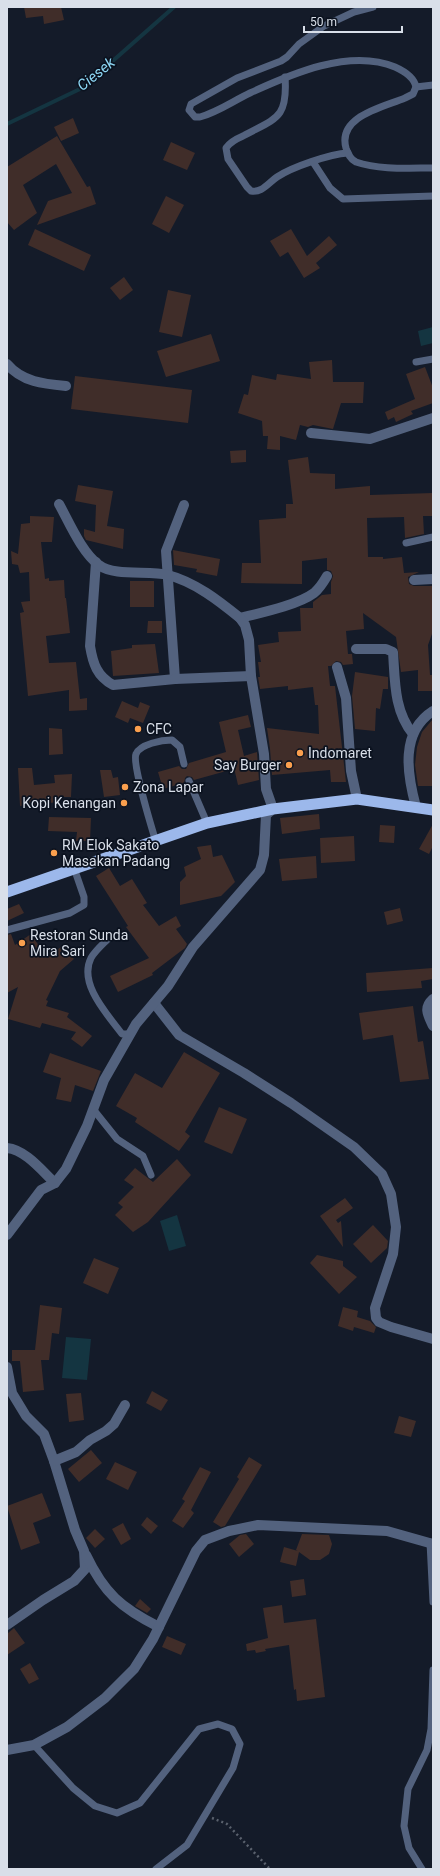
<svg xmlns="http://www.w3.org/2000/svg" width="440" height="1876" viewBox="0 0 440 1876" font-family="Roboto,sans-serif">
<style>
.water{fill:#143541}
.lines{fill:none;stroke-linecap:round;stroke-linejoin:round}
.stream{stroke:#143541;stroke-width:4}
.building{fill:#402d29}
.path{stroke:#5a616d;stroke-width:2.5;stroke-dasharray:2 3;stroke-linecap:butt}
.service{stroke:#53627e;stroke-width:7}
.minor{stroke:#53627e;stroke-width:10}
.trunk{stroke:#9cb8eb;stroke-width:11}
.poi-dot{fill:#fa9f4e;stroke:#0b121f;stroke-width:1.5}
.labels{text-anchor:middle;stroke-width:3.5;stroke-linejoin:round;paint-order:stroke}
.poi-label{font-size:14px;fill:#d9dfe9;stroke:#0b121f;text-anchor:start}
.water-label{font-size:15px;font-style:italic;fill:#8ed8f5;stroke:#0b121f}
</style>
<rect width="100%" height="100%" fill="#141b29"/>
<g class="water">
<polygon points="433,327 433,343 421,346 418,331"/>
<polygon points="177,1215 186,1246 169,1251 160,1221"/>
<polygon points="66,1337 91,1339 87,1380 62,1378"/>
</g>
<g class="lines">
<polyline class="stream" points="7,124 82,88 174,7"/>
</g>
<g class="building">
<polygon points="24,7 61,7 64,20 44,24 43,16 26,18"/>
<polygon points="73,118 79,133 61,141 54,127"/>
<polygon points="57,136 87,187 90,186 96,204 37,225 48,201 72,193 56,164 23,185 37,213 14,230 7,222 7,167"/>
<polygon points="171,142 195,153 187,170 163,160"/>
<polygon points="166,196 184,205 169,233 152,224"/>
<polygon points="35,229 91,255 84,271 28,245"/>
<polygon points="291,229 307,256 329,236 337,245 316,263 320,268 304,278 288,252 280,257 270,241"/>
<polygon points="124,277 133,290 120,300 110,288"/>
<polygon points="168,290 191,295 182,337 159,332"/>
<polygon points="211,334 220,361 166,377 157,351"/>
<polygon points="332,360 333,382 364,382 363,403 341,403 333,429 313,425 308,427 300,425 296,440 280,436 280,450 267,449 268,436 263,436 262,421 238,413 244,394 248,395 252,375 276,380 277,374 311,379 309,362"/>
<polygon points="425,367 433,388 433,403 411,411 413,414 396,422 394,417 388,420 385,412 415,399 406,374"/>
<polygon points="75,376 192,390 188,423 71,409"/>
<polygon points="246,450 246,462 231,463 230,451"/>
<polygon points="308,457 310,473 335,474 335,489 370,486 370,495 433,493 433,516 423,516 424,534 405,538 404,517 367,518 368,557 383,557 383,559 402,557 404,573 419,572 408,577 409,584 414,586 433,586 433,631 428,645 430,675 433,675 433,691 418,691 418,670 401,672 396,637 363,613 364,629 346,631 348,654 352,654 353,664 343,665 341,662 336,661 331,666 328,666 330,686 335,686 346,782 331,782 330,770 272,775 270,749 267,728 319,734 318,705 315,705 313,687 288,690 288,686 260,689 258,677 260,677 258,662 261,662 258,645 279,642 278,632 301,631 300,608 313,608 313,602 322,595 331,594 331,582 333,576 331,571 327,570 327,558 302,561 302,584 241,583 242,563 261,563 259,520 286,518 286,504 293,504 288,460"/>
<polygon points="78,485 113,491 107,526 124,529 123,549 86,540 84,536 84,529 95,532 96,505 75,501"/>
<polygon points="30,516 54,517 52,542 41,542 45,579 49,578 49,581 64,580 65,598 66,598 70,633 46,636 49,663 76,662 80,699 87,698 87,710 69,711 69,690 28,696 20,613 24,612 21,602 30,601 29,572 20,573 18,565 12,564 11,551 18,554 21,524 30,523"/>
<polygon points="173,550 220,559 217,576 196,572 197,569 174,565"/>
<rect x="130" y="581" width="24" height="26"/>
<polygon points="148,621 162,621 162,633 147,633"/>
<polygon points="155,644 159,673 113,676 111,651 132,648 132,645"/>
<polygon points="355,672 388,677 388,689 383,689 380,709 376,708 375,731 355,729 352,696"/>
<polygon points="122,701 138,708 140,702 150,706 143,723 130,718 128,723 115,717"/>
<polygon points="248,715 251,727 238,730 244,756 257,752 259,780 238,785 235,772 230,774 230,770 194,780 192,777 187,776 185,778 184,783 163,789 158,772 179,766 182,769 186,769 189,763 226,752 219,722"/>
<polygon points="433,719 433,786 418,786 415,765 417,747 422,732"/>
<polygon points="49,728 62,729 63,754 49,755"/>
<polygon points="18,768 32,768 34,785 55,783 54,775 72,774 71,797 59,797 59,802 20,806"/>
<polygon points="100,770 111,770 113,778 118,777 120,795 104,797"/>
<polygon points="319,814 320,829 282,834 280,818"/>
<polygon points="49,817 91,818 90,841 76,841 77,832 48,831"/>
<polygon points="433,824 433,846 429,854 419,849"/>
<polygon points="380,825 395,826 394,843 379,842"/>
<polygon points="354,836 355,861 321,863 320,838"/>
<polygon points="211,845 213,857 222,855 235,882 221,896 180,905 180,882 186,876 184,867 201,859 197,847"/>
<polygon points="316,856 317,878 282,881 279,859"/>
<polygon points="109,868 120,886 132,879 147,903 143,905 159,926 176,916 181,926 176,929 187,944 185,948 152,973 153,975 118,992 110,976 149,958 126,927 128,926 96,876"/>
<polygon points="19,904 24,913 7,921 7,909"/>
<polygon points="400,908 403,921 387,925 384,912"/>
<polygon points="11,934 15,945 31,934 47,958 62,946 74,959 60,971 46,1000 48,1001 46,1006 69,1013 67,1017 92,1036 82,1047 71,1039 76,1032 42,1023 40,1028 8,1019 18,987 7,993 7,935"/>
<polygon points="433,968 433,979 421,981 422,988 367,992 366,973"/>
<polygon points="413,1006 418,1042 423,1041 429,1079 400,1082 393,1035 363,1040 359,1013"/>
<polygon points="184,1052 220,1073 185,1132 190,1136 179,1151 135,1122 137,1118 116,1106 135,1073 162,1088"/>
<polygon points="50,1053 101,1071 93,1091 75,1085 71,1102 56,1099 61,1078 43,1072"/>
<polygon points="219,1107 247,1119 232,1154 204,1142"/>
<polygon points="177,1159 191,1175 148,1222 133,1232 115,1215 123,1207 118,1203 134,1187 124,1180 135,1168 153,1182"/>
<polygon points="345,1198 353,1208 336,1220 338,1223 341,1221 343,1247 320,1216"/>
<polygon points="373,1225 388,1241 387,1248 371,1263 353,1244"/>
<polygon points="317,1255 343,1261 343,1266 357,1277 339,1294 310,1263"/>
<polygon points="94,1258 119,1268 108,1294 83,1283"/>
<polygon points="40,1305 62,1308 59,1334 52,1333 49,1360 41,1360 44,1390 23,1392 20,1361 12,1361 12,1350 35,1350"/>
<polygon points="343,1307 358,1311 357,1317 370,1321 376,1327 374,1333 354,1327 353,1331 338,1326"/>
<polygon points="152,1391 168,1400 161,1411 146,1403"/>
<polygon points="81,1393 84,1420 69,1422 66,1394"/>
<polygon points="399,1416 416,1421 411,1437 394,1433"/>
<polygon points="91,1450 102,1463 79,1482 68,1469"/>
<polygon points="249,1457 262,1465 225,1526 221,1527 213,1522 239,1479 237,1477"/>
<polygon points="115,1462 137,1472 128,1490 106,1479"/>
<polygon points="200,1467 211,1472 191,1510 194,1513 183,1528 172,1521 185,1501 182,1499"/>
<polygon points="42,1493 51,1516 33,1523 40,1543 21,1550 7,1506"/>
<polygon points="147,1517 158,1526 151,1534 141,1525"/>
<polygon points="123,1523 131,1539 121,1545 112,1529"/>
<polygon points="95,1529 105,1539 95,1548 86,1538"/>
<polygon points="246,1534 254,1544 239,1557 229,1544 240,1535"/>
<polygon points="302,1534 329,1535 332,1544 329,1554 320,1560 310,1560 299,1552 296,1566 280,1562 284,1547 298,1551 296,1550"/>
<polygon points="304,1579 306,1595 292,1597 290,1581"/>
<polygon points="140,1599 151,1609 147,1613 135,1606"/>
<polygon points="282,1605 284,1623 316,1619 325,1697 297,1701 296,1689 294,1690 289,1645 265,1649 266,1651 256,1653 255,1650 247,1651 246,1644 268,1638 263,1608"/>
<polygon points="14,1628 25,1643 7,1655 7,1634"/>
<polygon points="167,1636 186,1644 181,1655 162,1647"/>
<polygon points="30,1663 39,1679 29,1684 20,1669"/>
</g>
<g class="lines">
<polyline class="path" points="212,1818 227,1824 270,1869"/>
<g class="service">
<path d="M373,7L354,12L324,26L299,44L287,57L281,61L237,78L191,104L189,110L195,117H200C218,112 233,101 250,93C291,74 350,48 395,67C404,71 414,77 416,87L413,94L405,98C384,107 337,116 346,148C348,154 350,159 356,162C379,170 409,168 433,168"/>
<path d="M285,77C288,119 276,118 243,136C236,139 230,142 226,148L228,159L247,187L251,191C262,193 268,183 277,177C292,167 330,154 348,153"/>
<polyline points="416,87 433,85"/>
<polyline points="313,162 330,188 343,199 433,196"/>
<polyline points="416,362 433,359"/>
<polyline points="406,543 433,537"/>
<polyline points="189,781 207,823"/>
<path d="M156,842C152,829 132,763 136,754C140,744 162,740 172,740L180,747L184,764"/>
<polyline points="7,930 70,913 84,905 84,897 74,868"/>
<path d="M108,939C102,945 95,951 91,958C78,984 108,1015 122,1034H129"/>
<polyline points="93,1109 117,1139 143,1156 151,1175"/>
<polyline points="430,1542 433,1602"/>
<polyline points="34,1745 73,1788 95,1806 117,1813 140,1803 199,1729 218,1724 232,1729 240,1744 233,1768 187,1845 156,1869"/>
<polyline points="422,1869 409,1848 404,1826 408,1789 427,1750 431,1729 433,1670"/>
</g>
<g class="minor">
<path d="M7,364C22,382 44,384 66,386"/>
<polyline points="311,433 370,439 433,418"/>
<path d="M96,562L90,646C93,664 97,676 113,685L175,679L166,551L184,505"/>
<polyline points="414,580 433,579"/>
<path d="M240,618C260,613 298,605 314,593C320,588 323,583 327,576"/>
<path d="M356,649H386L393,652C395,681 394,711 413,734"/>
<polyline points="337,667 346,698 351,771 357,799"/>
<polyline points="175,679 251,676"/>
<path d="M416,807C407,774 400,732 433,711"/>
<path d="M433,999C423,1008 428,1015 433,1026"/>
<polyline points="154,1003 179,1035 244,1073 291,1103 354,1147 382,1174 391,1194 396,1227 393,1254 375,1308 376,1318 379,1322 391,1327 433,1339"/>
<path d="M7,1148C26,1150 42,1171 55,1183"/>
<path d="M7,1235L41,1190L55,1183L66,1169L87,1126L104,1080L136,1024L168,986L193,947L260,870L264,855L266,815L273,809L266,789L264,754L251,676L249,640L245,625L240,618C219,601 195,582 168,575C148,570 115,577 99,565C82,553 69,522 59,504"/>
<polyline points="7,1367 12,1393 26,1416 44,1434 54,1461 75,1530 84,1551 85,1569 74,1581 43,1600 7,1625"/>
<polyline points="54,1461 76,1452 90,1440 106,1431 114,1424 125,1405"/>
<path d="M86,1555C104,1593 121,1608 159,1627"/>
<polyline points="7,1750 34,1745 67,1727 105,1698 134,1669 153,1639 196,1551 205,1540 229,1531 258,1525 387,1531 433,1544"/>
</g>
<polyline class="trunk" points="7,892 207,823 273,809 357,799 433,810"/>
</g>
<g class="poi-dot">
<circle cx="138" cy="729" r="4"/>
<circle cx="300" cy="753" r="4"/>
<circle cx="289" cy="765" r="4"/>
<circle cx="125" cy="787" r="4"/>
<circle cx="124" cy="803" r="4"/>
<circle cx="54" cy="853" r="4"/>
<circle cx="22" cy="943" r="4"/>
</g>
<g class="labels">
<g class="poi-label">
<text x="146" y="734">CFC</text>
<text x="308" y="758">Indomaret</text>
<text x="281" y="770" text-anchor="end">Say Burger</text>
<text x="133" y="792">Zona Lapar</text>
<text x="116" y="808" text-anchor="end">Kopi Kenangan</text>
<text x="62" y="850">RM Elok Sakato<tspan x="62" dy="16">Masakan Padang</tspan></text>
<text x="30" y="940">Restoran Sunda<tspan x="30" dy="16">Mira Sari</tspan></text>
</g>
<g class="water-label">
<text transform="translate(96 74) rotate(-39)" y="5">Ciesek</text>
</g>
</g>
<rect width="440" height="1876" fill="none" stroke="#d9dfe9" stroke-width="16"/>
<path d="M304 26v6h98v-6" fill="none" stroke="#d9dfe9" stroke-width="2"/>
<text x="310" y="26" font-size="12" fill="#d9dfe9" stroke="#0b121f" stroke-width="3" paint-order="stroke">50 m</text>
</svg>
